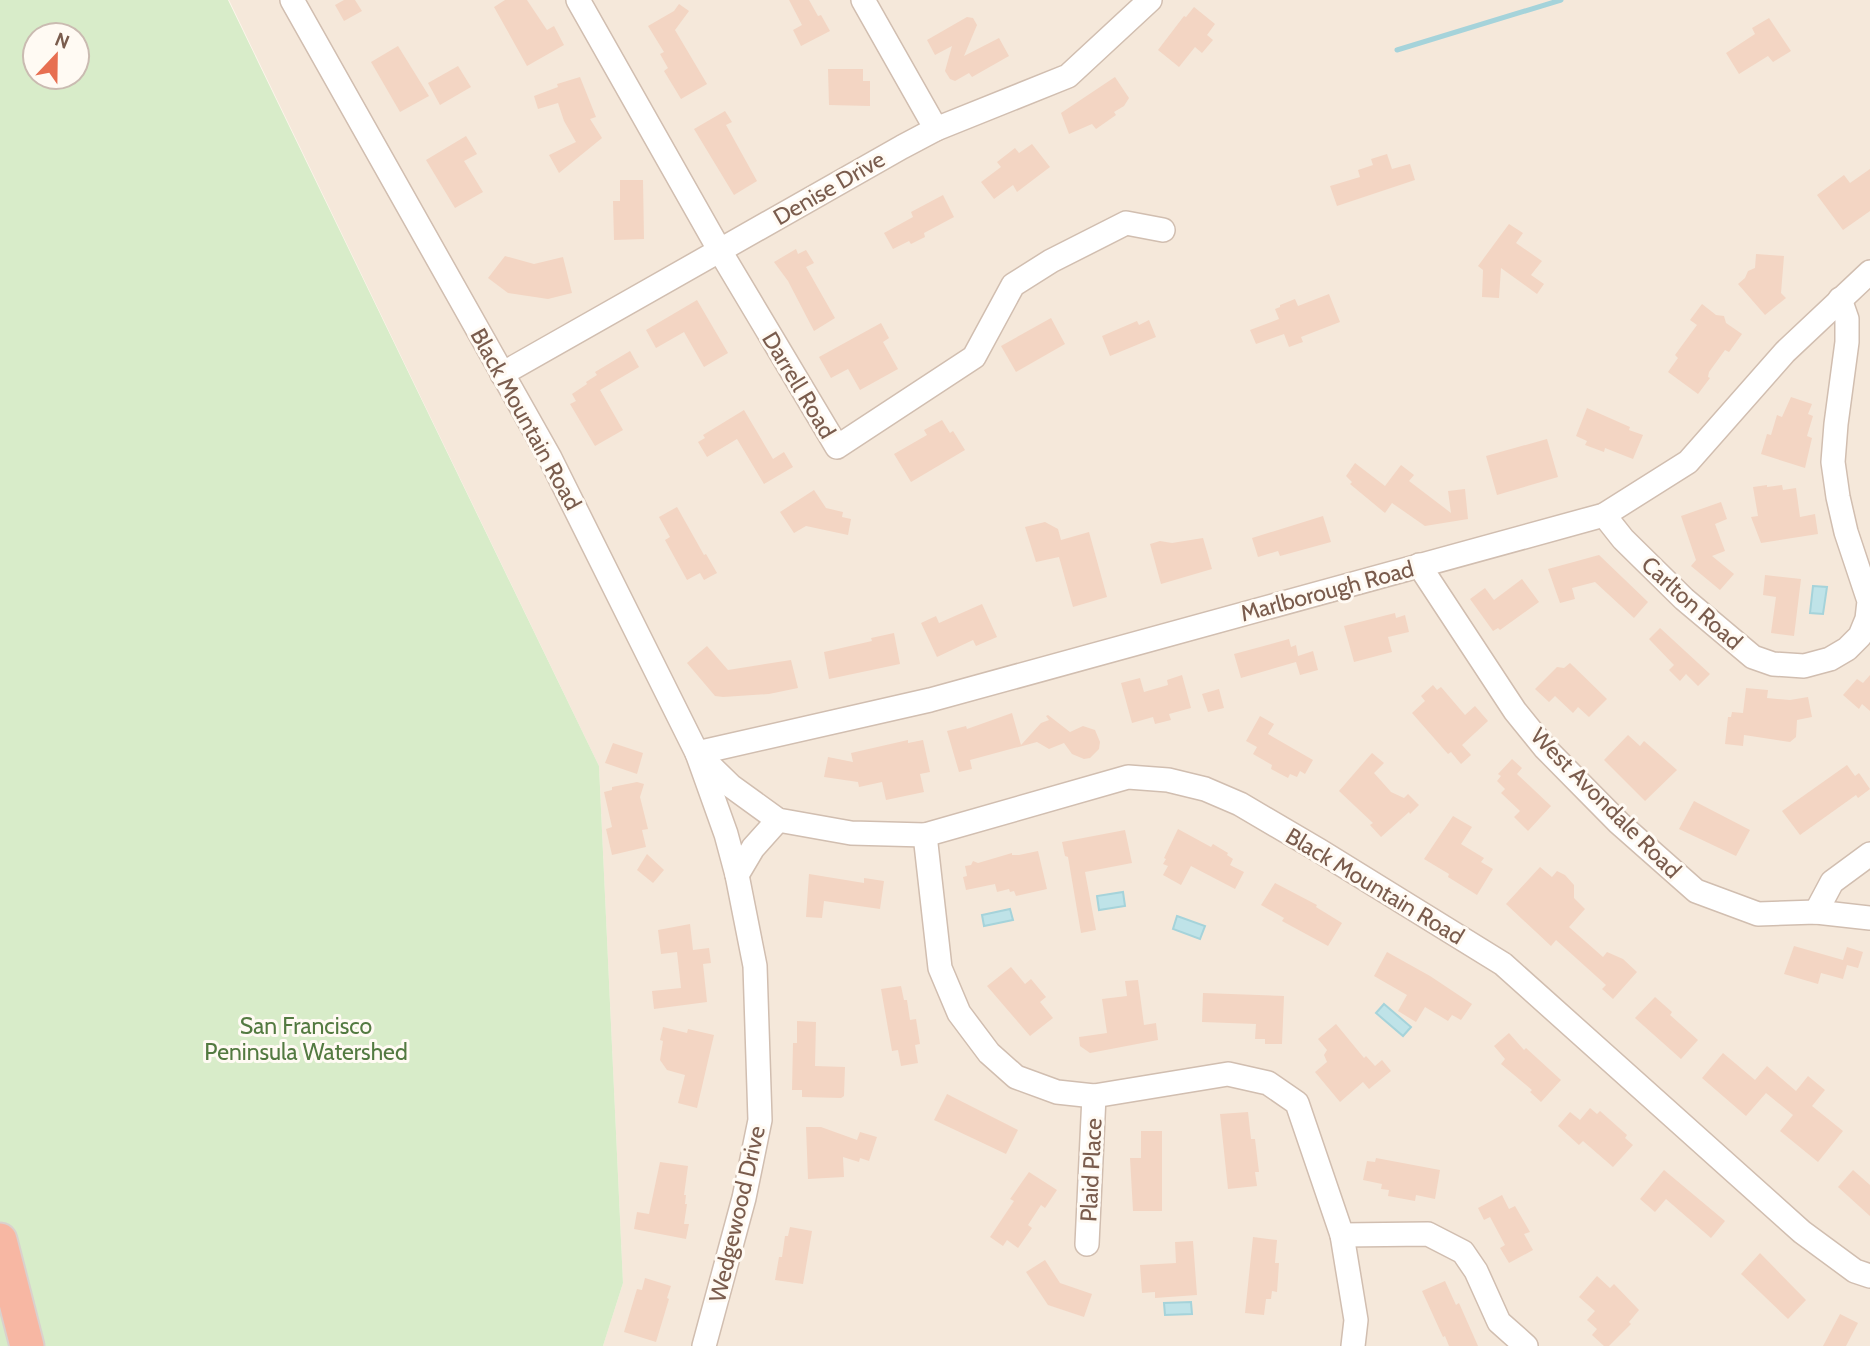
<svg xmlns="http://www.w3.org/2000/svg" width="1870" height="1346" viewBox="0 0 1870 1346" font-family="Cabin,sans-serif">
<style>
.residential{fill:#f5e8da}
.green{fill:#d8ecc9;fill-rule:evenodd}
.water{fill:#bfe3e8;stroke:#a5d3da;stroke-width:2}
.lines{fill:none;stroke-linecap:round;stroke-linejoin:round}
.stream{stroke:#a5d3da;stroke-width:5}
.building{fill:#f3d5c3}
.minor-casing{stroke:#d1beb0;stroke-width:26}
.highway-casing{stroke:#dad1cd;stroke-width:37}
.minor{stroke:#fff;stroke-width:23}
.highway{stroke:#f7b7a3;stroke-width:33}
.labels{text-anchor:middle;stroke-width:6;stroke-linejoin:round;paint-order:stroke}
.street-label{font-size:23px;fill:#7a5c4d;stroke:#fffaf3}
.park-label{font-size:23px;fill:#537a41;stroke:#fffaf3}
</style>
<rect width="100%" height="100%" fill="#fdf6ec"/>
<polygon class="residential" points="229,0 1870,0 1870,1346 603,1346 623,1283 599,766"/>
<path class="green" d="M0,0H228L599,766L623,1283L603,1346H0ZM35,35H77V77H35Z"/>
<g class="water">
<polygon points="1813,586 1827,587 1823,614 1810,613"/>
<polygon points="1123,892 1125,906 1099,910 1097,896"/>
<polygon points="1010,909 1013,920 984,926 982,915"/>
<polygon points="1177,916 1205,926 1200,939 1173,929"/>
<polygon points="1384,1004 1411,1027 1403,1036 1376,1013"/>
<polygon points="1191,1302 1192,1314 1165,1315 1164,1303"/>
</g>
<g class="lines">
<polyline class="stream" points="1397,50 1561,0"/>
</g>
<g class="building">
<polygon points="344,0 355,0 362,11 344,21 335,5"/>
<polygon points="505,0 527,0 547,30 554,26 564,45 527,66 494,7"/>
<polygon points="789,0 809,0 818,16 821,15 830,31 801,46 793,30 802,25"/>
<polygon points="679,4 689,11 675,30 707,84 681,99 664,71 668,68 660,54 664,52 648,26 674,11"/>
<polygon points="1194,7 1215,24 1207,35 1213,40 1202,53 1195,47 1179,67 1158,50 1184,16 1186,17"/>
<polygon points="967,17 973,18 977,25 964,56 999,38 1009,56 972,77 969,73 955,81 950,79 945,71 952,46 935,55 927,40"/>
<polygon points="1769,18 1791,51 1773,62 1768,56 1739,74 1726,53 1755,34 1752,28"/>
<polygon points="398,46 429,96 400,112 371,62"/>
<polygon points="458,66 471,87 440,105 428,83"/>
<polygon points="828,69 863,69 863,81 870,81 870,106 829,105"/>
<polygon points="580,77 596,117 590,119 602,138 559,173 549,155 576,142 564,121 558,103 538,109 534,96 558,87 557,84"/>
<polygon points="1115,77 1129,98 1124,106 1114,112 1116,115 1096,129 1092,124 1069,134 1061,113"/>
<polygon points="725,111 732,122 726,125 757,181 734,195 694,129"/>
<polygon points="466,136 477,154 464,161 483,192 455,208 426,160"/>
<polygon points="1032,144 1050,167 1017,192 1013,185 994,199 981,182 1001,167 997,162 1015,148 1019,153"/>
<polygon points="1387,154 1392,169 1410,164 1415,180 1337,206 1330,186 1360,177 1358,170 1373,165 1371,159"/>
<polygon points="1870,169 1870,211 1843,230 1817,195 1844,175 1850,183"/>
<polygon points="620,180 643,180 644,239 614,240 613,201 620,201"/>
<polygon points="943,195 954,217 924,233 925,237 911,244 909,241 893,249 884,233 913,217 911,212"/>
<polygon points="1509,224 1523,233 1516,243 1542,261 1531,275 1544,284 1537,294 1501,268 1499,298 1482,297 1483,270 1478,266"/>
<polygon points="796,249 798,254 806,250 814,263 806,267 835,318 814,331 788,281 774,262"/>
<polygon points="1756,254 1784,256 1781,293 1786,298 1765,315 1738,284 1745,278 1748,271 1755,268"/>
<polygon points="505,256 534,264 563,257 572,293 548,299 508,293 488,278"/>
<polygon points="1329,294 1340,322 1301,337 1303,342 1289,347 1284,334 1256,344 1250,330 1279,319 1275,309 1280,307 1280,305 1295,299 1298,306"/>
<polygon points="697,300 728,353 704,367 684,332 656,348 646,330"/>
<polygon points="1702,304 1716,315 1724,316 1726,323 1742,334 1729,352 1725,350 1709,372 1708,377 1710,378 1698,394 1668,372 1678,358 1675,355 1697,325 1690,320"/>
<polygon points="1051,318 1065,344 1016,372 1001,346"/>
<polygon points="1149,320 1156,337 1110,356 1102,336 1137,321 1139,325"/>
<polygon points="881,323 889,338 883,342 898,369 860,390 848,369 831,378 819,357"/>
<polygon points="630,351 639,367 600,390 623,430 595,446 570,404 576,401 572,394 587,384 586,382 597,375 595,372"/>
<polygon points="1791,397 1812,404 1808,414 1813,416 1807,436 1812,438 1805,468 1761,454 1767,434 1771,435 1777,415 1782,417"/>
<polygon points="1587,408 1630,427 1629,430 1643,435 1633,459 1605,448 1604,452 1585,445 1587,441 1576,436"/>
<polygon points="744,410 773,459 784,452 793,467 764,484 737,439 707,457 698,442 705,438 703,435"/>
<polygon points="942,420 950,433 953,431 965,450 911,482 894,454 927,435 924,430"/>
<polygon points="1547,439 1558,477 1497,495 1486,456"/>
<polygon points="1355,463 1385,486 1401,465 1414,475 1409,481 1451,513 1448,491 1465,489 1468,519 1425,526 1392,503 1385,513 1350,484 1352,482 1346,476"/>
<polygon points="1767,485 1767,487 1782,485 1783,490 1796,488 1800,517 1815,514 1818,534 1761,543 1751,517 1758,516 1753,487"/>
<polygon points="814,490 826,508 843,512 842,517 851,519 848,535 806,526 794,533 780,512"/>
<polygon points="1721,502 1727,519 1715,524 1725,551 1712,556 1734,574 1720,590 1691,566 1696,560 1681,516"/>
<polygon points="677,507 704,555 706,554 717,573 704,580 700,573 687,580 665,540 670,537 659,517"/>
<polygon points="1323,516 1331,542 1280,556 1278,551 1258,557 1252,538"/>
<polygon points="1045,522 1058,529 1061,540 1089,532 1107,597 1073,607 1059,557 1036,562 1030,543 1025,527"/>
<polygon points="1203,538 1212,569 1161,584 1150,544 1160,541 1172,543"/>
<polygon points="1599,555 1648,602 1634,618 1595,582 1572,588 1575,599 1560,603 1548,569"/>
<polygon points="1765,575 1801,579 1794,636 1771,633 1776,597 1763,595"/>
<polygon points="1522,579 1539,602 1500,630 1498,628 1493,631 1470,599 1485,588 1494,600"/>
<polygon points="982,604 997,637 976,646 973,640 937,657 921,623 936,616 939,623"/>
<polygon points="1395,613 1396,618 1405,615 1409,632 1388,637 1392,652 1354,662 1344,626"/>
<polygon points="1660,628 1710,674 1698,686 1686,674 1680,681 1669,670 1674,665 1649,639"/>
<polygon points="894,633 900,664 829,679 824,652 872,641 871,638"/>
<polygon points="1289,639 1291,647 1296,645 1298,656 1313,651 1318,670 1300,675 1296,662 1241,678 1234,654"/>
<polygon points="707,646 728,670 791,660 798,688 769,694 723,697 715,696 687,663"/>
<polygon points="1570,663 1607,699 1589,717 1578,707 1573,713 1555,696 1549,702 1535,689 1557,667 1564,668"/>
<polygon points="1182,675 1191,708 1169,714 1171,720 1155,724 1153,717 1132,723 1121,683 1140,678 1144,692 1168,685 1167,680"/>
<polygon points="1870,675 1870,711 1862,704 1859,709 1843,695 1857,679 1863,683"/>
<polygon points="1433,685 1437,690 1441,687 1465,715 1475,706 1488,721 1462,745 1471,755 1461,764 1451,752 1448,754 1412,713 1425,701 1421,696"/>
<polygon points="1746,688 1768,690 1767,698 1790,700 1808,697 1812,717 1797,720 1796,737 1790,742 1744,735 1743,746 1725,744 1728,717 1731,717 1732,712 1743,713"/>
<polygon points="1219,689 1224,708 1208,712 1202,694"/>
<polygon points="1012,713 1021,745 1041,723 1049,720 1046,716 1048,715 1070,732 1083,726 1095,730 1100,742 1099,749 1090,758 1084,759 1072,754 1064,743 1049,749 1037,742 970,760 972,769 959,772 947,731 966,726 967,729"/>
<polygon points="1260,716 1274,724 1268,734 1313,760 1305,774 1300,771 1297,777 1290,774 1288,778 1271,769 1272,765 1253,754 1257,747 1246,741"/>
<polygon points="1628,735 1640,746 1644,741 1677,770 1645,801 1604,760"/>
<polygon points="908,740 908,743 923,740 930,772 920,774 924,792 886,800 882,782 859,787 858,782 824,777 828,757 853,762 851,753"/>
<polygon points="613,743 643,753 637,774 605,763"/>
<polygon points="1372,753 1384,763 1374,773 1391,792 1404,798 1408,794 1419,805 1410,814 1409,812 1381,837 1370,825 1373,823 1339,791"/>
<polygon points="1512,759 1522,768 1517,774 1551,806 1528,831 1514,817 1520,811 1501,793 1505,789 1497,781 1501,776 1498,774"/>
<polygon points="1847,765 1855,776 1859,773 1870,789 1858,798 1856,795 1800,835 1782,811"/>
<polygon points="637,782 644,784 640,797 648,829 642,830 646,847 612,855 606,829 612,827 604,792 612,790 612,787"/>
<polygon points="1694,801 1750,830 1736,856 1679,829"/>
<polygon points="1453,816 1472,827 1461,844 1484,858 1481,862 1493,869 1477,895 1448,877 1449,874 1424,859"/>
<polygon points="1178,829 1211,847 1213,844 1228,853 1227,855 1233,859 1230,865 1244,872 1235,889 1191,866 1181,885 1163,875 1168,866 1163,864 1166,859 1164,858"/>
<polygon points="1125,830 1132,863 1085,872 1096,930 1081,933 1068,857 1065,856 1062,842"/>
<polygon points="1038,851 1047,889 1016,896 1014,891 1010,892 1009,889 997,892 995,884 966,890 963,877 967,876 965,866 971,865 973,861 978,863 1012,853 1012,855 1019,855"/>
<polygon points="647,854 664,870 653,883 637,870"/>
<polygon points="1540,867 1552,877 1557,871 1565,875 1574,885 1574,898 1585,909 1569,927 1603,957 1607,952 1623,959 1637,972 1613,999 1602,989 1606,985 1556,940 1551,946 1506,904"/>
<polygon points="809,874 864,883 864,878 884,881 880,909 824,901 822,918 806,917"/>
<polygon points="1275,883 1317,905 1316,907 1342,923 1328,946 1282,921 1284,918 1261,905"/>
<polygon points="690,924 693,950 709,948 711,963 703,964 707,1002 654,1009 652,991 681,988 677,952 661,954 658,930"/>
<polygon points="1794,946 1843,960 1847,947 1863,952 1858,968 1847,965 1843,979 1821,973 1818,984 1784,974"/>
<polygon points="1387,952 1430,976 1472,1004 1461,1020 1452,1015 1448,1021 1425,1007 1416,1022 1398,1011 1407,995 1374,976"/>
<polygon points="1011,967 1025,984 1031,979 1046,997 1040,1002 1053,1018 1030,1036 987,986"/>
<polygon points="1138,980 1144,1025 1156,1023 1158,1040 1090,1053 1080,1046 1079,1037 1107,1033 1102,999 1127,996 1125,981"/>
<polygon points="901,986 904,1000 907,1000 910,1020 916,1019 920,1044 915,1045 918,1063 901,1066 898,1050 892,1051 881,989"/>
<polygon points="1203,993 1284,996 1282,1044 1265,1044 1265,1039 1255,1039 1256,1024 1202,1022"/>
<polygon points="1655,997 1672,1012 1670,1015 1698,1040 1681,1059 1635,1018"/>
<polygon points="797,1021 816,1022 815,1066 845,1067 844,1096 841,1098 802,1097 802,1090 792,1090 793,1043 797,1043"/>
<polygon points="1336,1024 1364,1058 1366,1056 1375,1066 1382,1060 1391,1071 1369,1089 1363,1082 1340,1102 1315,1072 1327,1062 1324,1055 1327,1050 1318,1039"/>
<polygon points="663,1027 687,1033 688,1029 714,1035 697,1108 678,1103 685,1075 667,1070 660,1060 663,1041 660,1040"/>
<polygon points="1509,1033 1524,1050 1526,1048 1561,1080 1541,1102 1530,1092 1532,1090 1501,1064 1505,1059 1494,1046"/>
<polygon points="1723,1053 1755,1080 1767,1066 1796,1091 1808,1076 1825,1090 1812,1106 1843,1131 1818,1162 1780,1131 1793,1115 1766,1093 1746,1116 1702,1078"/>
<polygon points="947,1094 1018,1130 1006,1154 934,1120"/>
<polygon points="1590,1108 1597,1114 1600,1111 1627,1135 1625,1138 1633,1145 1613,1167 1583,1141 1579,1145 1558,1126 1570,1112 1580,1120"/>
<polygon points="1248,1112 1251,1139 1255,1139 1259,1172 1255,1172 1257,1186 1228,1189 1220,1114"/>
<polygon points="806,1127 821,1127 857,1140 860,1132 877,1137 869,1161 860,1158 859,1162 843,1157 844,1177 808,1179"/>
<polygon points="1141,1131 1162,1131 1162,1211 1133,1211 1130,1158 1141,1158"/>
<polygon points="1376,1158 1440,1170 1435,1199 1416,1195 1415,1201 1388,1196 1389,1190 1381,1189 1382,1184 1363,1180 1367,1161 1375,1162"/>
<polygon points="660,1162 688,1166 684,1195 686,1195 685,1204 687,1204 684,1224 689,1224 686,1239 634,1229 637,1212 649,1214"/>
<polygon points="1664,1170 1725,1221 1711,1238 1666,1199 1655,1212 1640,1199"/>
<polygon points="1853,1170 1870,1185 1870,1216 1838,1187"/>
<polygon points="1029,1172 1057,1190 1045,1208 1041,1205 1028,1225 1032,1228 1018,1248 1007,1240 1003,1246 990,1237 1014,1201 1010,1199"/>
<polygon points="1502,1195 1509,1209 1515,1206 1530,1232 1524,1234 1533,1250 1509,1263 1500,1248 1505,1245 1490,1217 1484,1220 1478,1208"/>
<polygon points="790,1227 812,1231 803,1284 775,1280 779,1257 782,1257 785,1236 788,1236"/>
<polygon points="1253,1237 1277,1240 1275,1263 1279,1263 1277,1292 1272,1291 1271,1299 1266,1299 1264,1315 1245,1313"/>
<polygon points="1193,1241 1197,1295 1155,1298 1155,1292 1142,1293 1140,1265 1176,1263 1175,1242"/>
<polygon points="1760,1253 1806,1300 1788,1319 1741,1274"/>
<polygon points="1045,1260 1060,1283 1092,1294 1084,1317 1048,1305 1026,1272"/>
<polygon points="1597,1276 1610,1288 1614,1284 1639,1310 1629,1322 1631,1324 1609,1346 1604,1346 1592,1335 1597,1329 1587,1320 1595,1311 1579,1297"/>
<polygon points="645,1278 671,1286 667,1298 669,1299 656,1342 624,1332 637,1289 642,1290"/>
<polygon points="1445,1281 1456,1305 1459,1303 1478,1346 1449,1346 1445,1336 1443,1337 1422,1291"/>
<polygon points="1840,1314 1858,1323 1846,1346 1823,1346"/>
</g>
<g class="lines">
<g class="minor-casing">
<g id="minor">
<polyline points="292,0 550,458 697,753 731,786 778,820 851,833 925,835 1128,777 1168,780 1205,789 1240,804 1320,851 1503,964 1802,1232 1855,1271 1870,1276"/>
<polyline points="578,0 720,251 837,447 974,357 1013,285 1051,261 1126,223 1163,230"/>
<polyline points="863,0 936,129"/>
<polyline points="502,374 902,147 936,129 1068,76 1150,0"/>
<polyline points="1604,515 1623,539 1684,599 1753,657 1773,664 1804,666 1830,659 1847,649 1860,636 1867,619 1869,601 1846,532 1838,497 1833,462 1836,424 1847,342 1847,319 1840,299"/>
<polyline points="1419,565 1515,711 1545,748 1619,823 1696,891 1758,914 1816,912 1870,918"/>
<polyline points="925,835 940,968 959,1013 989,1053 1016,1077 1057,1092 1094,1096 1228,1074 1268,1083 1297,1103 1342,1235 1356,1320 1353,1346"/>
<polyline points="737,875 753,848 778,820"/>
<polyline points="1816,912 1832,882 1870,854"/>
<polyline points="1342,1235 1428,1234 1463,1252 1476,1271 1499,1322 1526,1346"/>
<polyline points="1087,1244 1094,1096"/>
<polyline points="704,1346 744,1198 760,1120 755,966 737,875 726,834 697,753 930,700 1604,515 1688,462 1785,352 1870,272"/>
</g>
</g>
<g class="highway-casing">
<polyline id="highway" points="0,1240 27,1346"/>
</g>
<use href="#minor" class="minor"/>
<use href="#highway" class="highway"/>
</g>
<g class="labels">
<g class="street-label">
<text transform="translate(829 188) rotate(-30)" y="8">Denise Drive</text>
<text transform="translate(799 385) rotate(59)" y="8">Darrell Road</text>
<text transform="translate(526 419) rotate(61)" y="8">Black Mountain Road</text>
<text transform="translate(1327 591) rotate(-15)" y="8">Marlborough Road</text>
<text transform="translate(1692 603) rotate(42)" y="8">Carlton Road</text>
<text transform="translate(1606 803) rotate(45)" y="8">West Avondale Road</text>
<text transform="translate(1375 886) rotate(31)" y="8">Black Mountain Road</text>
<text transform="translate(1091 1170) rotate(-87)" y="8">Plaid Place</text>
<text transform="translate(737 1214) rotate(-77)" y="8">Wedgewood Drive</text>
</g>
<g class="park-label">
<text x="306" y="1034">San Francisco<tspan x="306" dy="26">Peninsula Watershed</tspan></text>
</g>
</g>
<g transform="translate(56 56) rotate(22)"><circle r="33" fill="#fffaf3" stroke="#cabbb1" stroke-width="2"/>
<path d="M0-5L12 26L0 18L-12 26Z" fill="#e76f51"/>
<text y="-10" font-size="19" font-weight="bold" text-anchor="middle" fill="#7a5c4d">N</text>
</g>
</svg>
